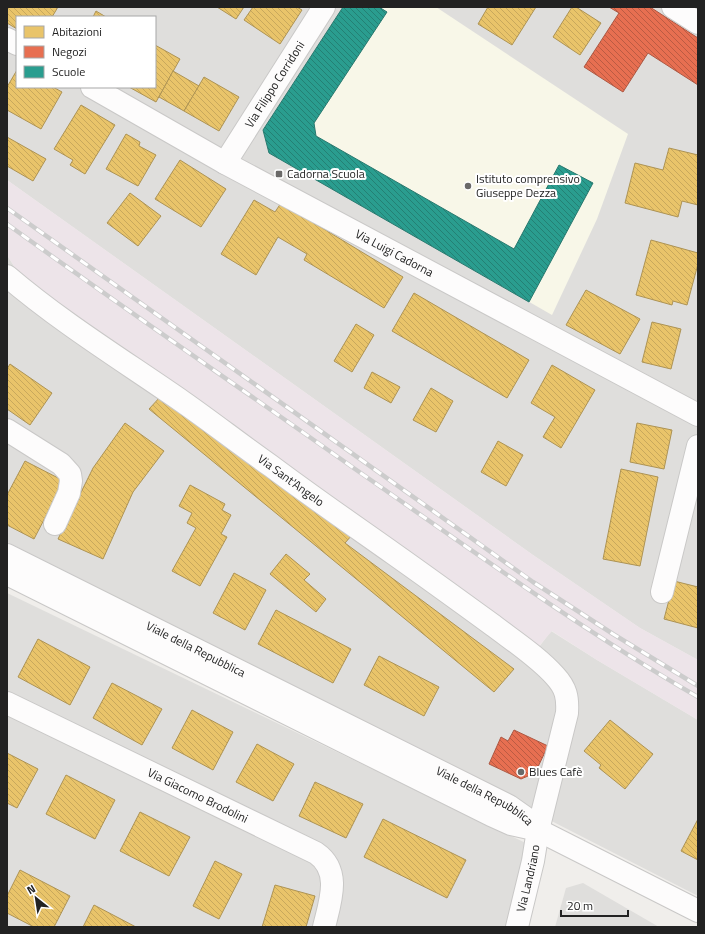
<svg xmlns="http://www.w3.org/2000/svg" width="705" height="934" viewBox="0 0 705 934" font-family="'Titillium Web',sans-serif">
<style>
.residential{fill:#dfdedc;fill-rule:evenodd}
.industrial{fill:#ede4e9}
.education{fill:#f8f7e8}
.homes{fill:url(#homes-back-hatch);stroke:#ad9354}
.shops{fill:url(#shops-back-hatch);stroke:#ac5843}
.schools{fill:url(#schools-back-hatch);stroke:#28786e}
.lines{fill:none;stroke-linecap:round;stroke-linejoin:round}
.minor-casing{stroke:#c9c8c7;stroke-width:24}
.tertiary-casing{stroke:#c9c8c7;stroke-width:24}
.minor{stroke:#fdfcfc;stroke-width:22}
.tertiary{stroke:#fdfcfc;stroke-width:22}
.rail-casing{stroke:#ccc;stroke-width:4.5}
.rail{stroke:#fff;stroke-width:3;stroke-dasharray:9;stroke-linecap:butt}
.poi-dot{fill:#6a6968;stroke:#fff;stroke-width:1.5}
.labels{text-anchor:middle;stroke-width:4;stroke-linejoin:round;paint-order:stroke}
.street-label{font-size:12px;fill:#222;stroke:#fff}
.poi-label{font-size:12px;fill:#222;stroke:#fff;text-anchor:start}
</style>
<defs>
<pattern id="homes-back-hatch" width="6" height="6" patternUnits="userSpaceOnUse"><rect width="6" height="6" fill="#e9c46a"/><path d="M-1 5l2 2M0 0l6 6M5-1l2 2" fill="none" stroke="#c8a85c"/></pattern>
<pattern id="shops-back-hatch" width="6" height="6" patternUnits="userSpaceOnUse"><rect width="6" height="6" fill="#e76f51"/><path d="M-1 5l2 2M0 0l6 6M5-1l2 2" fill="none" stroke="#bb5b43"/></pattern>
<pattern id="schools-back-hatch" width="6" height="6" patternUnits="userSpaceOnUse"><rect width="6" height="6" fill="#2a9d8f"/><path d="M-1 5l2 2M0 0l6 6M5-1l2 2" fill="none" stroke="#248074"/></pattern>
</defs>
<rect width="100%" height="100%" fill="#f0eeeb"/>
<g class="residential">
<path d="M7,7H698V660L640,628L533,555L7,180ZM17,17H155V87H17Z"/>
<polygon points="7,255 22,279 539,647 551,631 597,660 698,720 698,896 7,542"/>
<polygon points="7,593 534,847 512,927 7,927"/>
<polygon points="583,883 659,927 555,927 566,888"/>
</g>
<polygon class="industrial" points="7,180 533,555 640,628 698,660 698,720 597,660 552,631 538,647 22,279 7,255"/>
<polygon class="education" points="343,7 436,7 628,134 597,219 552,315 269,153 263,130"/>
<g class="homes">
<polygon points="7,7 58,7 52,17 17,17 17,29 7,23"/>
<polygon points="217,7 244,7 236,19"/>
<polygon points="253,7 297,7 302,10 280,44 244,20"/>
<polygon points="488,7 536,7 512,45 478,24"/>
<polygon points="572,7 576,7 601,23 580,55 553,37"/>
<polygon points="96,11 106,17 93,17"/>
<polygon points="155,45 180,59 156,102 129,87 155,87"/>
<polygon points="17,70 17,87 53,87 62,92 41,129 7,110 7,87"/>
<polygon points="173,71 199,86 184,111 159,97"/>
<polygon points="204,77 239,97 219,131 184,111"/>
<polygon points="81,105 115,125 85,174 70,165 73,160 54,149"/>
<polygon points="126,134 140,142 139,146 156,155 138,186 106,169"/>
<polygon points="7,137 46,159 33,181 7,166"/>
<polygon points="669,148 698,155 698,205 682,201 678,217 625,203 635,163 663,170"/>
<polygon points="180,160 226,189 201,227 155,199"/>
<polygon points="130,193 161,216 138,246 107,223"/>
<polygon points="254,200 275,212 281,203 403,277 384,308 304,260 307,254 278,237 256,275 221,254"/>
<polygon points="651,240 698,253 698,264 687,305 673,301 672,305 636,295"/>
<polygon points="586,290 640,319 620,354 566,325"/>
<polygon points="414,293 529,360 507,398 392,331"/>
<polygon points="652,322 681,329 671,369 642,362"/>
<polygon points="356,324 374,335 352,372 334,361"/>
<polygon points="10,364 52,393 30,425 7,409 7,369"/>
<polygon points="552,365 595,390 561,448 543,437 555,417 531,403"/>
<polygon points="372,372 400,387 391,403 364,388"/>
<polygon points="431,388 453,401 436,432 413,420"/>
<polygon points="161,396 352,535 345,543 514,669 494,692 149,409"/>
<polygon points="125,423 164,451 133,492 103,559 58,539 93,468"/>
<polygon points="637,423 672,430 664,469 630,462"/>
<polygon points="498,441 523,455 506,486 481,472"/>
<polygon points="25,461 64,481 34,539 7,525 7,495"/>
<polygon points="621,469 658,477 640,566 603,559"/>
<polygon points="190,485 225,504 222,510 231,515 221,534 227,537 200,586 172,571 196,528 187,523 192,513 179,506"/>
<polygon points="286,554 310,574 304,580 326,599 316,612 270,574"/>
<polygon points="234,573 266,590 245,630 213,613"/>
<polygon points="674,581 698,587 698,628 664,619"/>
<polygon points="276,610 351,649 333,683 258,644"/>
<polygon points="38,639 90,667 70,705 18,677"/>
<polygon points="379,656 439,687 424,716 364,685"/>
<polygon points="112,683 162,709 142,745 93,718"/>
<polygon points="192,710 233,732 213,770 172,748"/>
<polygon points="610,720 653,754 625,789 599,768 601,765 584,751"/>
<polygon points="257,744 294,764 273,801 236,782"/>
<polygon points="7,753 38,769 17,808 7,803"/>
<polygon points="66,775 115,800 95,839 46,814"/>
<polygon points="315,782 363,804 346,838 299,816"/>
<polygon points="140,812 190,837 169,876 120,851"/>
<polygon points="383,819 466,860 447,898 364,857"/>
<polygon points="698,819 698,860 681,851"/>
<polygon points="215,861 242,874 219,919 193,906"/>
<polygon points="20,870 70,896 54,927 34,927 7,913 7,896"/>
<polygon points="275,885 315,896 306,927 262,927"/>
<polygon points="94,905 136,927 83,927"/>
</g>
<g class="shops">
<polygon points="609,7 650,7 698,38 698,85 648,53 623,92 584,67 619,13"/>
<polygon points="514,730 548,746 535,773 521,779 489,764 501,737 508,741"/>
</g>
<polygon class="schools" points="343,7 379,7 387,12 314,123 316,136 514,249 559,165 593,183 529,302 269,153 263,130"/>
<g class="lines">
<g class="minor-casing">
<g id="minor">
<polyline points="673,7 698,23"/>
<polyline points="7,39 17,44"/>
<path id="s1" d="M92,87L225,163L698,415"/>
<path id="s2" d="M225,163L324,7"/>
<path id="s3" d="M7,276C62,323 124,361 183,402C213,423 241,445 271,466C311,496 353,525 394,554C428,578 461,602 494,626C515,642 538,657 555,676C566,688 568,697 567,713L538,830"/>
<polyline points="7,430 61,464 70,474 71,481 69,493 55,524"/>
<polyline points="662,592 698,446"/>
<path id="s4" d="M7,703L316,853C342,871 330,902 324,927"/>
</g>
</g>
<g class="tertiary-casing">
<g id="tertiary">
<path id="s5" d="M7,555L509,806L526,818L535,828"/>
<polyline points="7,574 491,815 511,824 538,830 698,911"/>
<path id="s6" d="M517,927L533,861L538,830"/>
</g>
</g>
<use href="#minor" class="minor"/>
<use href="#tertiary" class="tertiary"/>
<g class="rail-casing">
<g id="rail">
<polyline points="7,208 533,582 613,634 698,686"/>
<path d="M7,224C122,307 239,387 355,469C467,547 579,628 698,697"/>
</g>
</g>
<use href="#rail" class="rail"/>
</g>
<g class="poi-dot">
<rect x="275" y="170" width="8" height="8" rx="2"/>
<circle cx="468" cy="186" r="4"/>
<circle cx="521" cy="772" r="4"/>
</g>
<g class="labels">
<g class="street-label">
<text dy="4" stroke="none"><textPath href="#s2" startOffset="93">Via Filippo Corridoni</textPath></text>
<text dy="4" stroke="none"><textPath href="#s1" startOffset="345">Via Luigi Cadorna</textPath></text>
<text dy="4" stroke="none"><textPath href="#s3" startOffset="350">Via Sant'Angelo</textPath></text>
<text dy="4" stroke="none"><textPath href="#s5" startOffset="211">Viale della Repubblica</textPath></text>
<text dy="4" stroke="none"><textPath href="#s4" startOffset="212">Via Giacomo Brodolini</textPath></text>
<text dy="4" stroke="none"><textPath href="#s5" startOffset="535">Viale della Repubblica</textPath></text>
<text dy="4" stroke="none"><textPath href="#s6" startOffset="50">Via Landriano</textPath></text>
</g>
<g class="poi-label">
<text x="287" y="178">Cadorna Scuola</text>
<text x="476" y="183">Istituto comprensivo<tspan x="476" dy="14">Giuseppe Dezza</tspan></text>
<text x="529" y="776">Blues Cafè</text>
</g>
</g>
<rect width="705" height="934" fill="none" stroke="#222222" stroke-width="16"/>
<rect x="16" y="16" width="140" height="72" fill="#ffffff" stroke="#a7a7a7"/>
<rect x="24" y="26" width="20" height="12" fill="#e9c46a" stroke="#a7a7a7"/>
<text x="52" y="36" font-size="12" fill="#222222">Abitazioni</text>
<rect x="24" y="46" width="20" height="12" fill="#e76f51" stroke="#a7a7a7"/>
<text x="52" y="56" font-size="12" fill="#222222">Negozi</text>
<rect x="24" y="66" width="20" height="12" fill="#2a9d8f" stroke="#a7a7a7"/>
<text x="52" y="76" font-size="12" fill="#222222">Scuole</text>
<g transform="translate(36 898) rotate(330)" stroke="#ffffff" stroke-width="3" paint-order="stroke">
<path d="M0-3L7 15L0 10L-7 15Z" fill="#222222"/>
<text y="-6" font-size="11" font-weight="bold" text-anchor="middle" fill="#222222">N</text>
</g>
<path d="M561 910v6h67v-6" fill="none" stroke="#222222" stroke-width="2"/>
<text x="567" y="910" font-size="12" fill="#222222" stroke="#ffffff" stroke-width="3" paint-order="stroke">20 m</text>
</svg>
